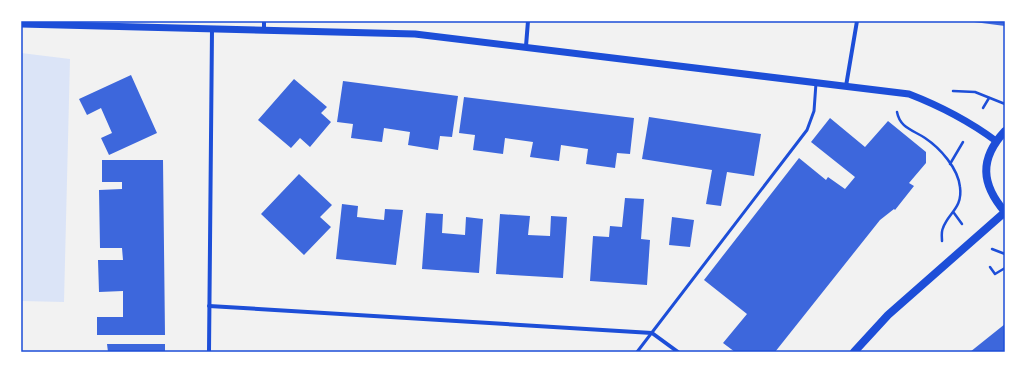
<svg xmlns="http://www.w3.org/2000/svg" width="1026" height="373" viewBox="0 0 1026 373" font-family="Rubik,sans-serif">
<style>
.green{fill:#dbe4f7}
.building{fill:#3d67dc}
.lines{fill:none;stroke-linecap:round;stroke-linejoin:round}
.path{stroke:#1d4ed8;stroke-width:2.5}
.service{stroke:#1d4ed8;stroke-width:3}
.minor{stroke:#1d4ed8;stroke-width:4}
.tertiary{stroke:#1d4ed8;stroke-width:7}
.secondary{stroke:#1d4ed8;stroke-width:8}
.neatline{fill:none;stroke:#1d4ed8;stroke-width:1.5}
</style>
<rect width="100%" height="100%" fill="#f2f2f2"/>
<polygon class="green" points="21,53 70,59 64,302 21,301"/>
<g class="building">
<polygon points="974,21 1005,21 1005,26 974,22"/>
<polygon points="131,75 157,133 109,155 101,138 112,133 101,108 87,115 79,99"/>
<polygon points="294,79 327,107 321,113 331,122 310,147 300,138 291,148 258,120"/>
<polygon points="343,81 458,96 452,137 440,136 438,150 408,145 410,132 384,128 382,142 351,138 353,124 337,122"/>
<polygon points="464,97 634,118 630,154 617,153 615,168 586,164 588,149 561,145 559,161 530,157 533,142 505,138 503,154 473,150 475,135 459,133"/>
<polygon points="649,117 761,134 754,176 727,172 721,206 706,204 712,170 642,159"/>
<polygon points="830,118 865,147 888,121 926,152 926,163 909,183 914,186 895,210 894,209 880,220 775,352 735,352 723,343 747,314 704,280 799,158 826,180 828,177 845,189 855,177 811,142"/>
<polygon points="102,160 163,160 165,335 97,335 97,317 123,317 123,291 99,292 98,260 123,260 122,248 100,248 99,190 122,189 122,182 102,182"/>
<polygon points="299,174 332,205 320,217 331,227 304,255 261,214"/>
<polygon points="625,198 644,199 641,239 650,240 647,285 590,281 593,236 609,237 610,226 622,227"/>
<polygon points="342,204 358,206 357,217 384,220 385,209 403,210 396,265 336,259"/>
<polygon points="426,213 443,214 442,233 465,235 466,217 483,219 479,273 422,269"/>
<polygon points="500,214 530,216 528,235 550,236 551,216 567,217 563,278 496,274"/>
<polygon points="672,217 694,220 690,247 669,245"/>
<polygon points="1005,324 1005,352 970,352"/>
<polygon points="107,344 165,344 165,352 108,352"/>
</g>
<g class="lines">
<g class="path">
<polyline points="953,91 975,92 1005,104"/>
<polyline points="983,108 989,98"/>
<path d="M897,112C900,128 913,130 925,138C940,148 958,168 960,187C963,208 948,213 943,228C941,232 942,237 942,241"/>
<polyline points="950,164 963,142"/>
<polyline points="954,213 962,224"/>
<polyline points="992,249 1005,254"/>
<polyline points="990,267 995,274 1005,268"/>
</g>
<polyline class="service" points="637,352 807,130 814,111 816,83"/>
<g class="minor">
<polyline points="264,21 264,31"/>
<polyline points="526,46 528,21"/>
<polyline points="846,86 857,21"/>
<polyline points="209,306 652,333 678,352"/>
<polyline points="209,352 212,30"/>
</g>
<path class="tertiary" d="M21,24L415,34L909,94C940,106 969,121 996,141"/>
<g class="secondary">
<path d="M1005,131C979,159 981,184 1005,212"/>
<polyline points="854,352 888,315 1005,212"/>
</g>
</g>
<rect width="1026" height="373" fill="none" stroke="#ffffff" stroke-width="44"/>
<rect x="22" y="22" width="982" height="329" class="neatline"/>
</svg>
